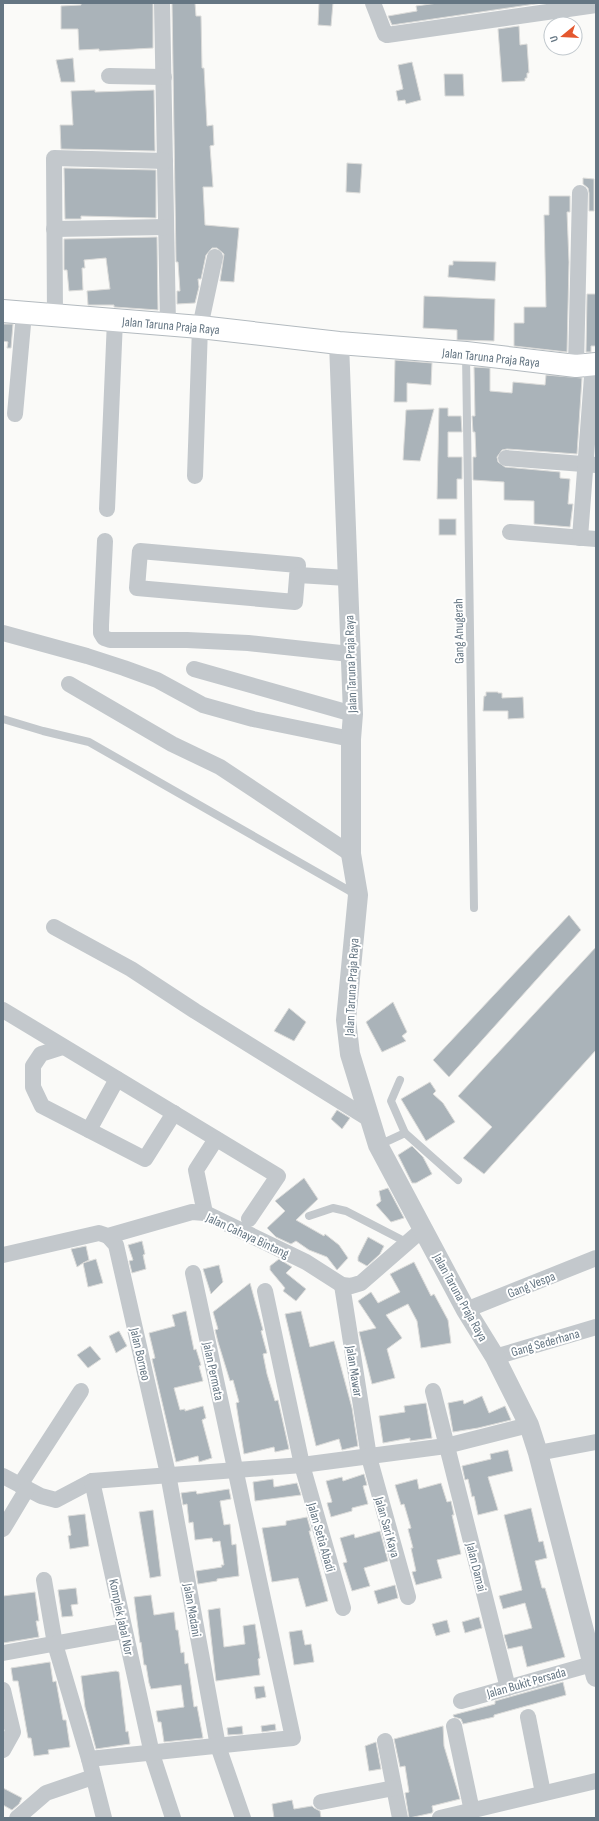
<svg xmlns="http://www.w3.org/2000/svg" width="599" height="1821" viewBox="0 0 599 1821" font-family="'Sofia Sans Condensed',sans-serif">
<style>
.building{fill:#aab3b9;stroke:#dcdcda}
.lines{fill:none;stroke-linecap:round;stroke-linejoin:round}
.secondary-casing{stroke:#b3babf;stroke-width:24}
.service{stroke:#c3c8cc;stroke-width:8}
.minor{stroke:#c3c8cc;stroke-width:16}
.tertiary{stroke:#c3c8cc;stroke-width:20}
.secondary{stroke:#fff;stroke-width:22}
.labels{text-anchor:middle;stroke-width:4;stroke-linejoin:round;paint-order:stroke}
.street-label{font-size:13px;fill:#657683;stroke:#fff}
</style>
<rect width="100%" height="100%" fill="#fafaf8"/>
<g class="building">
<polygon points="81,3 153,3 153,48 99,51 99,49 79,50 78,29 61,29 61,6 81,5"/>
<polygon points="172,3 195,3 196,16 201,16 202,68 204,68 207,126 213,125 214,145 210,146 213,187 203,187 205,225 239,228 234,282 220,281 224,254 217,248 212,248 206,255 201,279 198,279 199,287 195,303 177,304 177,291 180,291 178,262 176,262"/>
<polygon points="319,3 333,3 331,26 318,25"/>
<polygon points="438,3 542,3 392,25 388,16 417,11 416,6"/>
<polygon points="519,26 520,45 527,44 529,73 527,73 527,78 525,78 525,81 502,82 498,29"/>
<polygon points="73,58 75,82 61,82 56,60"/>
<polygon points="412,62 421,100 406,104 405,100 398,101 396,91 403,89 398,65"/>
<polygon points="444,74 463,74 464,96 445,96"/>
<polygon points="95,90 95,92 154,90 155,151 61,149 60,125 73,125 71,91"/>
<polygon points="347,163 362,164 360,193 346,192"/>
<polygon points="64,168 156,170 156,218 81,216 81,219 65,219"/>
<polygon points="583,178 594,179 594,211 589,211 589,193 588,188 583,184"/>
<polygon points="549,196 570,196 570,212 567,212 569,262 567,352 514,346 514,323 524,323 524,307 546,307 544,215 549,215"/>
<polygon points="157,237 158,310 114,307 114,305 88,305 87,291 110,289 106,258 84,260 85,268 82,268 83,290 69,291 67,270 64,270 64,239"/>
<polygon points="453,261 496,262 495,281 448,277 449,265 453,265"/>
<polygon points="587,294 596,294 596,346 591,346 591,352 586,352"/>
<polygon points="424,296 495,299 494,341 457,340 457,330 423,328"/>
<polygon points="3,324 13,324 11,348 7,348 8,342 3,341"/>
<polygon points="395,360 432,363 431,385 407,383 407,402 394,402"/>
<polygon points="474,367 490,368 490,391 512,393 513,382 545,385 546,375 582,378 577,454 507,449 502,450 497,457 498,462 505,467 560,472 560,478 570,479 568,504 573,504 570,527 534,524 534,501 504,500 504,482 473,480 473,457 476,457 475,432 473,432 472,416 475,416"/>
<polygon points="439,408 448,408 448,416 461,416 462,432 448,432 448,457 462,457 462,479 457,479 457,499 437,499"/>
<polygon points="434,409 420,461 403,460 406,410"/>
<rect x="439" y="519" width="17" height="16"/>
<polygon points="486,692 498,692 498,693 502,693 502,698 523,697 524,718 508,719 508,711 483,711 484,696 486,696"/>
<polygon points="569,915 581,930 449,1077 433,1060"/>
<polygon points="596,947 596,1050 484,1174 463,1158 492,1127 458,1096"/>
<polygon points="393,1002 407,1032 402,1036 406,1041 382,1052 366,1022"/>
<polygon points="289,1008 306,1022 294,1041 274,1031"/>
<polygon points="430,1082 436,1091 433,1094 443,1103 455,1122 426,1141 401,1099"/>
<polygon points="337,1110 350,1118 342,1129 331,1119"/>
<polygon points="412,1146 423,1157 432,1174 416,1183 412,1183 398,1155"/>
<polygon points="304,1178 318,1199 296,1220 324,1236 325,1234 339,1245 348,1258 337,1270 327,1257 309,1250 296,1241 291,1244 276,1237 267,1228 285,1211 275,1201"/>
<polygon points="388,1188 404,1218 391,1222 376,1205 381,1201 379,1191"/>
<polygon points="368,1237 384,1246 380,1254 367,1266 358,1261 358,1257"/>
<polygon points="142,1241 145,1254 143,1255 146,1269 132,1273 129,1261 133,1260 128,1245"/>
<polygon points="86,1246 89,1260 83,1263 96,1259 103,1283 88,1287 83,1263 77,1267 71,1249"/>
<polygon points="279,1259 292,1267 286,1273 306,1289 296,1301 283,1291 285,1288 270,1270 270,1266"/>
<polygon points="414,1262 431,1296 434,1294 448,1320 451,1343 421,1348 417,1321 408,1304 386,1315 402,1338 387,1349 395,1378 372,1384 359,1332 376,1328 358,1301 371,1292 378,1303 400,1292 390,1274"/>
<polygon points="219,1265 223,1282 211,1294 203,1269"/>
<polygon points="250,1283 263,1330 261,1331 267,1353 263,1354 267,1374 275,1401 278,1400 289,1449 275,1452 274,1447 244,1454 236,1403 239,1402 233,1380 230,1381 218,1342 215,1330 218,1329 213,1312"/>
<polygon points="186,1311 194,1350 196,1349 201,1365 199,1366 203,1381 174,1388 180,1410 185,1409 185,1411 203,1406 206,1418 202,1420 212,1458 199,1462 198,1456 176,1462 152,1359 155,1358 149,1333 175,1326 172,1315"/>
<polygon points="301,1311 310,1347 334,1341 352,1408 358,1446 342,1450 339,1439 316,1446 285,1314"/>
<polygon points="119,1331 127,1346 116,1353 109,1336"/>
<polygon points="90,1346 101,1359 88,1368 77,1355"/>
<polygon points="482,1396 489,1413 505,1406 511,1420 478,1428 453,1432 448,1403 463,1400 464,1404"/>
<polygon points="426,1403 432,1438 410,1441 410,1438 383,1443 379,1416 405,1412 404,1406"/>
<polygon points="508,1450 513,1471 488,1477 498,1510 478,1515 474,1496 472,1497 468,1479 465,1480 462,1466 491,1459 490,1454"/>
<polygon points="364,1474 367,1485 363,1486 368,1504 352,1508 352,1511 331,1517 327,1503 332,1502 326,1481 342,1477 343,1481"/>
<polygon points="273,1479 274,1487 297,1483 301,1495 255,1501 253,1482"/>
<polygon points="417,1479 419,1489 441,1483 447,1502 451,1501 454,1515 452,1515 461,1554 437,1560 442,1578 416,1585 412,1572 416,1571 411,1548 413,1548 408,1529 411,1528 404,1504 401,1505 395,1485"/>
<polygon points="229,1489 231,1499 220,1501 224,1525 230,1524 232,1545 236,1544 239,1576 217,1579 217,1581 198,1584 196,1571 222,1567 221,1565 224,1565 220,1541 213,1542 212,1538 195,1540 193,1522 189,1523 187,1504 183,1505 181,1493 196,1491 197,1494"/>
<polygon points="531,1508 539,1542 543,1541 547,1558 535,1561 542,1588 545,1588 565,1657 527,1667 522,1646 508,1649 504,1635 532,1628 525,1603 503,1609 499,1596 522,1590 504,1515"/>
<polygon points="153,1510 161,1576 150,1578 139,1512"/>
<polygon points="85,1514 89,1546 70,1549 68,1536 71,1535 68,1516"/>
<polygon points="307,1517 311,1531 309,1531 328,1601 306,1607 298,1578 272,1582 262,1528 286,1525 286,1521"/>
<polygon points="380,1531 388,1561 364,1568 370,1586 352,1591 343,1563 347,1562 340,1538 354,1534 355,1538"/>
<polygon points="395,1585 398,1598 378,1604 374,1591"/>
<polygon points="76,1588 78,1604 71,1605 73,1616 62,1617 58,1590"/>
<polygon points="35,1592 39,1621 36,1621 39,1637 3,1643 3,1596"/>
<polygon points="151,1595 154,1615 174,1612 176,1630 178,1630 181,1653 184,1652 185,1664 188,1663 194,1707 197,1706 203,1738 164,1742 161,1722 158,1722 156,1711 184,1707 181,1685 151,1689 149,1683 146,1665 144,1665 141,1642 140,1643 134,1597"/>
<polygon points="220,1608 224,1647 245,1644 243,1626 255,1624 260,1658 258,1659 260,1675 216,1681 208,1610"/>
<polygon points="479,1617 482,1628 465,1633 462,1622"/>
<polygon points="447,1620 450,1632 436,1636 432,1624"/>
<polygon points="302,1630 305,1645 311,1644 314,1662 294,1665 289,1632"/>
<polygon points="50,1662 53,1682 56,1681 63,1720 66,1720 70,1747 48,1750 49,1754 34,1756 31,1738 28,1738 18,1681 13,1681 11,1668"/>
<polygon points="116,1671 119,1672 126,1732 128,1731 130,1744 96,1749 85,1707 81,1676"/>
<polygon points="563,1682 566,1695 494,1715 494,1717 463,1724 461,1719 454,1717 453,1715 495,1704 495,1701"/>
<polygon points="264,1686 266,1697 256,1699 254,1687"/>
<polygon points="275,1724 276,1730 262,1732 261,1726"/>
<polygon points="242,1726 243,1734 228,1735 227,1728"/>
<polygon points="443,1726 444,1746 460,1799 432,1806 433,1811 432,1813 409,1818 405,1793 409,1792 405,1766 400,1767 394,1739"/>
<polygon points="376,1742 381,1769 369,1771 365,1746"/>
<polygon points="3,1788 22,1798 19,1804 12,1810 3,1805"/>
<polygon points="292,1800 294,1809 312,1806 314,1808 320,1811 321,1818 274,1818 272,1804"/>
</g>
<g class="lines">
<g class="secondary-casing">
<polyline id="secondary" points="3,311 200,327 339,343 466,353 576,366 596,364"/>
</g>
<g class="service">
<polyline points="466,354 474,908"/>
<polyline points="3,719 43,731 89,742 355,894"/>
<polyline points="400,1080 391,1101 405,1133"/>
<polyline points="379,1145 405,1133 458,1180"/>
<polyline points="309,1216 333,1208 346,1211 408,1243"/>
</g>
<g class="minor">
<polyline points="162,3 168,325"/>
<polyline points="373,3 385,34 387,35 596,5"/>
<polyline points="109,76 164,77"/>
<polyline points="54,229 166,227"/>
<polyline points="55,314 54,158 165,161"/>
<polyline points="576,366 580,193"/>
<polyline points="15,414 24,313"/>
<polyline points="506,458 596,465"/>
<polyline points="195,476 200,327 215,257"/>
<polyline points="107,509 115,320"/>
<polyline points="510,532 596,539"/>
<polyline points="580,538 593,363"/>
<polyline points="105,541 101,625 101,633 104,638 110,640 187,640 248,643 350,654"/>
<polygon points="140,551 298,565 295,602 137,588"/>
<polyline points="298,575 347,578"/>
<polyline points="3,633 87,656 124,668 157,680 203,705 253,719 351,739"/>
<polyline points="194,669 353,714"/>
<polyline points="69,684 172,744 220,767 351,854"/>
<polyline points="54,927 131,969 195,1011 369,1119"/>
<polyline points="3,1010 278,1176 249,1219"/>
<polyline points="63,1047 41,1054 33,1066 33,1087 42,1106 145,1159 174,1113"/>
<polyline points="89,1130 117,1079"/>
<polyline points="205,1213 196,1170 216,1139"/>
<polyline points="108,1236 116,1245 168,1474 218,1746 243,1818"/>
<polyline points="3,1255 99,1233 108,1236 192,1212 205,1213 306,1262 342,1285 351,1286 361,1283 423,1229"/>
<polyline points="342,1285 369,1457 408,1597"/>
<polyline points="265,1291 302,1465 343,1608"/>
<polyline points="466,1310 596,1258"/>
<polyline points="495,1357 596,1327"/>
<polyline points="433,1391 508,1688"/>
<polyline points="538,1453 596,1442"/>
<polyline points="3,1476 41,1496 56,1500 92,1481 302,1465 446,1446 529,1425"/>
<polyline points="92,1481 152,1754 173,1818"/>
<polyline points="20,1485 81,1391"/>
<polyline points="3,1529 27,1489"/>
<polyline points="44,1580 55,1644 89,1759 104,1818"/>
<polyline points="3,1653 124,1631"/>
<polyline points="3,1690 13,1732 3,1750"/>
<polyline points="461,1701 592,1664"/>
<polyline points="528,1717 543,1793"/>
<polyline points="454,1726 472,1811"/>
<polyline points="385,1741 400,1818"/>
<polyline points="89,1759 293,1738 193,1273"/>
<polyline points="321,1802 394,1788"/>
<polyline points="17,1818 46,1793 93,1777"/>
<polyline points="440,1818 596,1781"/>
</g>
<polyline class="tertiary" points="339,343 353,714 351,739 351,854 358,895 346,1020 350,1054 378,1145 466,1310 495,1357 529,1425 538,1453 596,1677"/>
<use href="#secondary" class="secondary"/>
</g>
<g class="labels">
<g class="street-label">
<text transform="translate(171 325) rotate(5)" y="5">Jalan Taruna Praja Raya</text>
<text transform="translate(491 357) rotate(6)" y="5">Jalan Taruna Praja Raya</text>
<text transform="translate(458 631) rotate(-91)" y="5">Gang Anugerah</text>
<text transform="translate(350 664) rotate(-92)" y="5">Jalan Taruna Praja Raya</text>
<text transform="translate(351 987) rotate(-87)" y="5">Jalan Taruna Praja Raya</text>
<text transform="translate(248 1235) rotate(25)" y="5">Jalan Cahaya Bintang</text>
<text transform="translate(531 1284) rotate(-22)" y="5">Gang Vespa</text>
<text transform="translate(461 1297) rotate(61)" y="5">Jalan Taruna Praja Raya</text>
<text transform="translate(545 1342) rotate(-16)" y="5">Gang Sederhana</text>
<text transform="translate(141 1354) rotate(77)" y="5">Jalan Borneo</text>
<text transform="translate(214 1371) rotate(78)" y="5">Jalan Permata</text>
<text transform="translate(355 1371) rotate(81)" y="5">Jalan Mawar</text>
<text transform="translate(388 1527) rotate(74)" y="5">Jalan Sari Kaya</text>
<text transform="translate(322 1537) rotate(74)" y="5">Jalan Setia Abadi</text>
<text transform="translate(477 1567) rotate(76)" y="5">Jalan Damai</text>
<text transform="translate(193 1610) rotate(80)" y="5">Jalan Madani</text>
<text transform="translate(122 1617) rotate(78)" y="5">Komplek Jabal Nor</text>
<text transform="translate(526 1682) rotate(-16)" y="5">Jalan Bukit Persada</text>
</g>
</g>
<rect width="599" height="1821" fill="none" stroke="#657683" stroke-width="8"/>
<g transform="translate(563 36) rotate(252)"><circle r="19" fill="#ffffff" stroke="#c1c8cd"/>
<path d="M0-3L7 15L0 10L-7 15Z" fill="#e4572e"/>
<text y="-6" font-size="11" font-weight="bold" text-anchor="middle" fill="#657683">U</text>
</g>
</svg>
